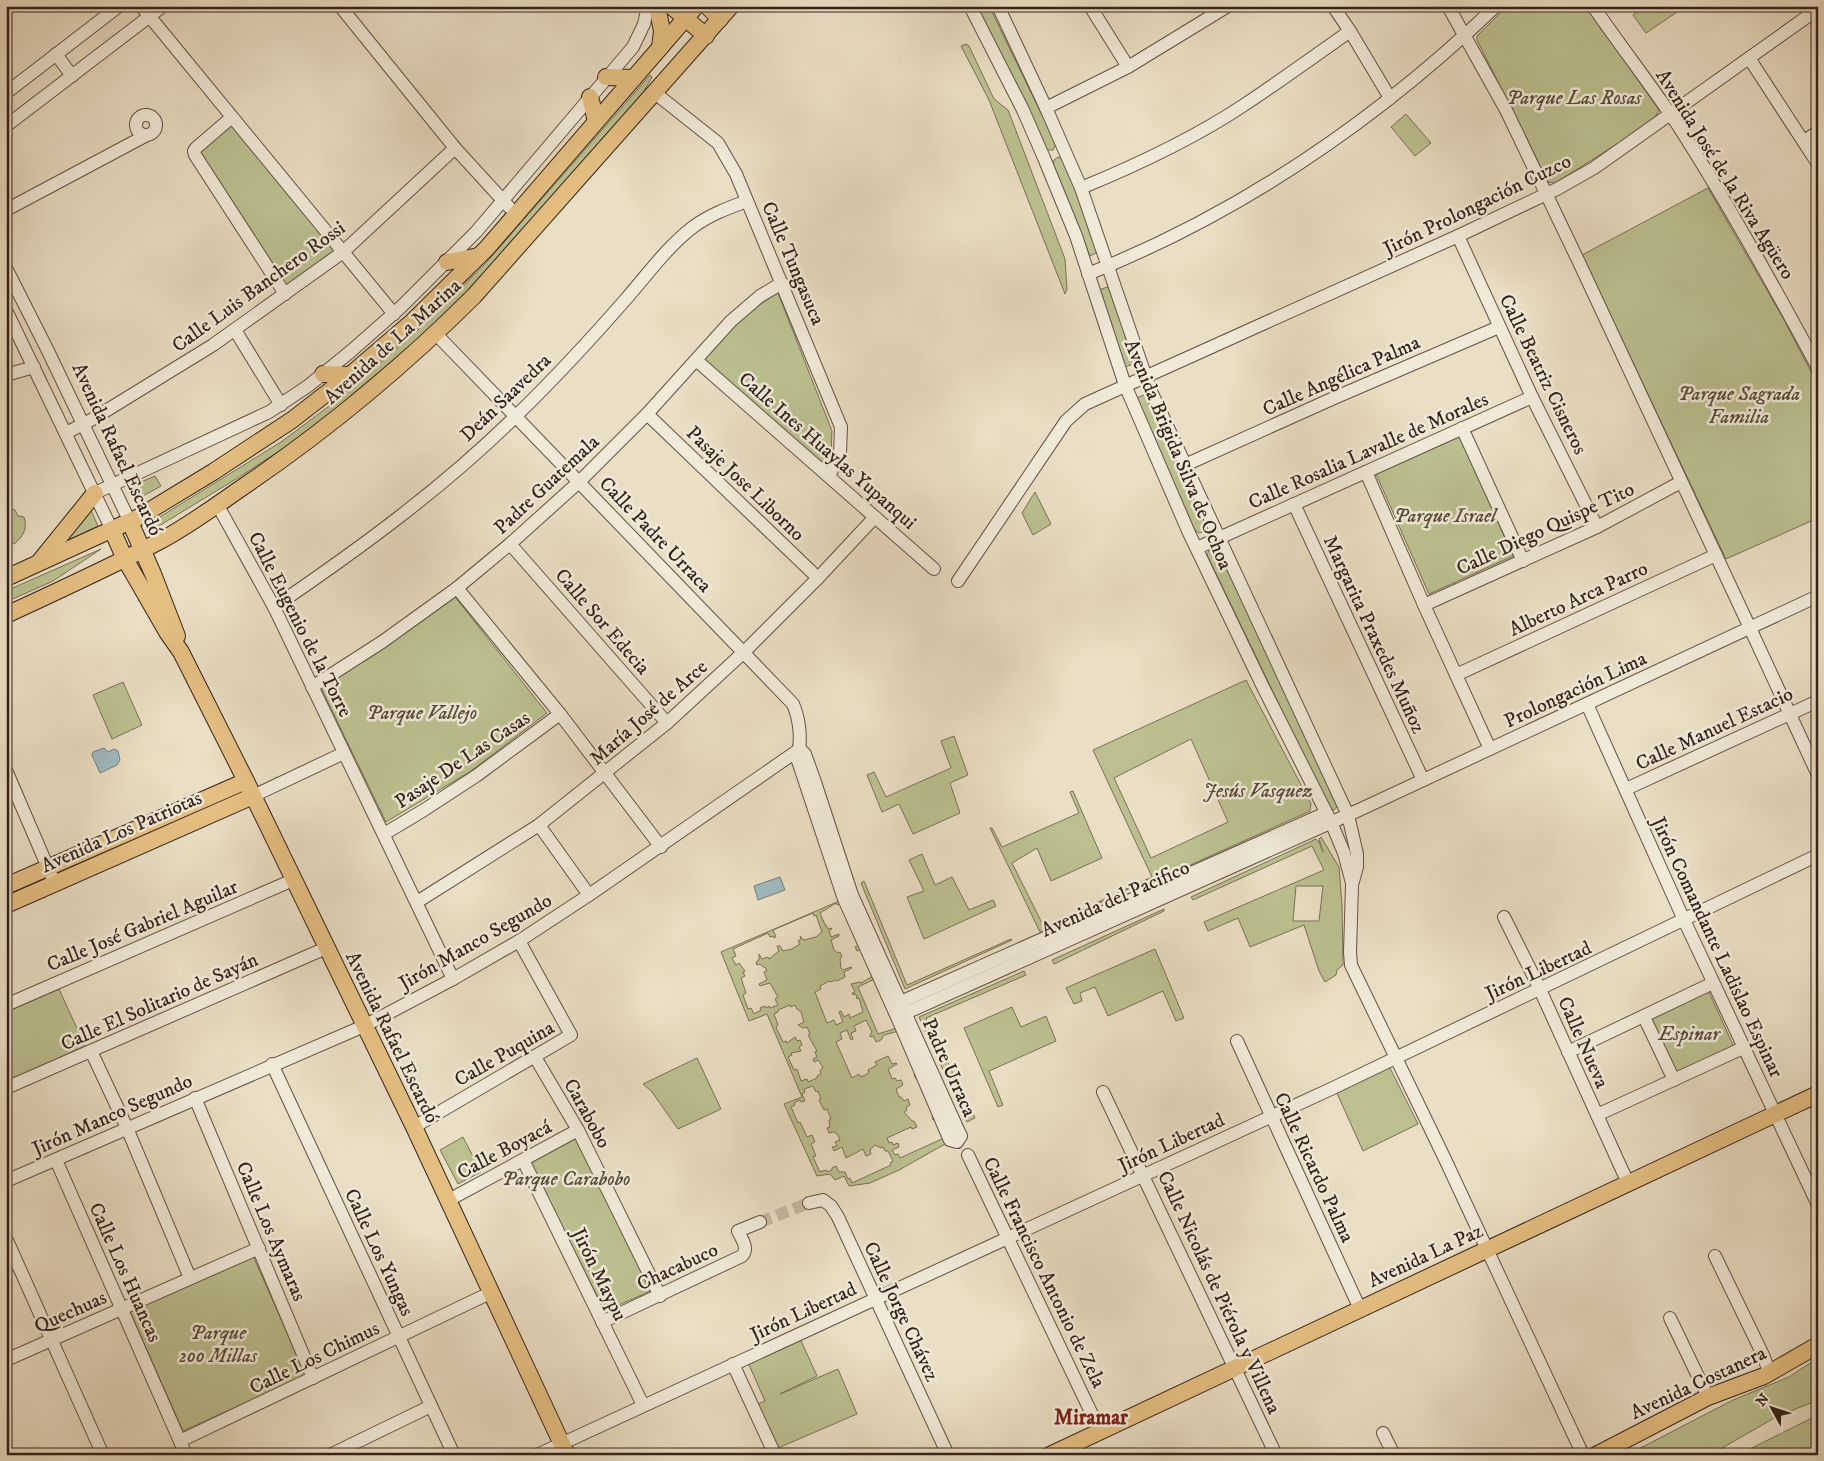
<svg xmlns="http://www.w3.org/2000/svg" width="1824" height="1461" viewBox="0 0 1824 1461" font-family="'IM FELL DW Pica',serif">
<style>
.green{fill:#bcc090;stroke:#787155;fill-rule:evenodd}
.water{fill:#9eb9c0;stroke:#747d7e}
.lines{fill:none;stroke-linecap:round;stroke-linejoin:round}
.minor-tunnel{stroke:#c6b8a2;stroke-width:12;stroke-dasharray:12 6;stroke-linecap:butt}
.minor-casing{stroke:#625144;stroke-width:14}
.major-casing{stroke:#34221a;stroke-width:18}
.minor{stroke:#f1ead9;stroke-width:12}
.major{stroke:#e5bf82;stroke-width:16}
.labels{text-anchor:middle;stroke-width:5;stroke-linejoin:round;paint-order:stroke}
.park-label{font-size:20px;font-style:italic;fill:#564a38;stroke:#f1ead9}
.street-label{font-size:20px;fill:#34221a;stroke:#f1ead9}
.neighbourhood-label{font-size:21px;font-weight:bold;fill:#7a1f14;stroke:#f1ead9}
</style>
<rect width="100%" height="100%" fill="#eadec4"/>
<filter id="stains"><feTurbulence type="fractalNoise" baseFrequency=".004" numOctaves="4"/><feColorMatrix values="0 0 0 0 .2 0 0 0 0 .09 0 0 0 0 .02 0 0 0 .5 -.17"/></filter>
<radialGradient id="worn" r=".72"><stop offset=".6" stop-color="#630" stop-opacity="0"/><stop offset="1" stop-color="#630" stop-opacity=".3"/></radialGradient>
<g class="green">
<polygon points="974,6 989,6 1056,144 1053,150 1046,150"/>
<polygon points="1507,6 1586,6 1659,110 1656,116 1627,138 1555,183 1548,182 1477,40 1477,36"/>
<polygon points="1646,6 1682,6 1683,8 1646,33 1633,15"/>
<polygon points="966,44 969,46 994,99 1008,110 1065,259 1067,289 1065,294 989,100 961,46"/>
<polygon points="650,75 652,77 640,98 490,268 421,336 335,409 285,447 241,476 154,529 150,523 281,442 332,404 416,332 485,264"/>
<polygon points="1406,114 1431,143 1415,156 1391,127"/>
<polygon points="232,122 338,250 286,287 198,151"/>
<polygon points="1058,157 1064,159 1098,252 1090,256 1053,164 1054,160"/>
<polygon points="1708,188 1783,318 1818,385 1818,518 1726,559 1582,255"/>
<polygon points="1110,286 1136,363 1125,367 1099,290"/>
<path d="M778,293L832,431L831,453L821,463L704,360C729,331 744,313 778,293Z"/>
<path d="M1146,394L1207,525C1206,530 1205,532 1199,533L1195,530L1161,457L1137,398Z"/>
<polygon points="1460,436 1513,556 1429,594 1376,474"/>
<polygon points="155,476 161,486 136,500 129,487"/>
<polygon points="1035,492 1051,524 1033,535 1022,513"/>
<path d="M6,505H9V508L15,510L18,516L24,517C28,528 23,537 14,544L11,542L6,543Z"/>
<polygon points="90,508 98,526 60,544"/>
<polygon points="1210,548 1214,548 1218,551 1340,803 1334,810 1331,809 1327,804 1207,555"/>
<polygon points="101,549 53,581 6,602 6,591"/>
<polygon points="455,597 547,713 471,771 386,822 320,686"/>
<path d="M1246,680L1311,804L1310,811L1155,881L1153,877L1040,932L990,828H992L1002,847L1079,813L1070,792L1073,791L1102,858L1051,881L1037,848L1012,863L1044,927L1152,877L1093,750ZM1191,739L1228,822L1151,858L1114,778Z"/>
<polygon points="123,682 142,725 112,739 93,695"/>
<polygon points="954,736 968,775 950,783 960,813 913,834 899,804 882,812 867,775 874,772 886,797 951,768 941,741"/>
<path d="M1321,837L1339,867L1342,905L1343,965L1337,970L1336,975L1325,982L1319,971L1304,925L1250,947L1238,918L1208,931L1204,922L1324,870L1312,846L1193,900L1191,897L1316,839L1319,842L1323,852L1319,839ZM1296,886H1323L1319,921H1293Z"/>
<polygon points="922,854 935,885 952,877 969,910 993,900 996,906 924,939 907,897 924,891 909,860"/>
<polygon points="864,881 907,985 1011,939 1012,940 905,989 861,883"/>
<path d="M844,899L879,977L858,987L878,1034L903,1026L954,1139L899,1170L870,1183L849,1186L844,1176L835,1180L830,1174L817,1176L784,1104L802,1097L767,1014L749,1021L721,952ZM836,903L837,905L841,903L859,945L855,947L857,951L861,950L873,976L861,983L860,982L851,984L855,992L852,993L853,995L856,994L857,999L859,998L863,1012L850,1018L849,1014L844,1017L841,1011L839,1012L843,1022L836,1025L834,1020L827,1023L815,992L821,989L820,986L829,981L830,982L836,980L837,981L845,977L844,972L852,968L851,967L843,970L841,968L840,959L842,957L840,952L838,953L834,950L831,940L839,936V934L831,937L829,931L832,929L831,928L828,929L826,925H825L820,913ZM813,913L814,916L816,915L822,932L816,937L804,940L800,936L801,939L798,941L800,944L792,949L783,951L780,946H777L779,951L769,959L768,957L762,959L759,954V960L756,962L757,965L760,964L763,967H765L767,971L764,972L767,980L759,984L760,986L770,983L778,997L775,999L778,1005L770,1008L769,1006L766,1008L765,1006L760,1008L761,1010L754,1014L751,1008L748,1009L743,995L746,993L741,978L745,976L743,972L745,971L739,963L736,965L732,958L736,956L733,949L768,933L770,937L773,936L774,938L776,937L773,930ZM790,1005L791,1007L795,1005L797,1009L801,1012L804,1022L798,1025L803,1028L807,1027L810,1034L808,1035L817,1051L815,1052L817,1057L813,1059L814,1062L818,1060L823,1067L820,1071L821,1074L817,1076V1078L808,1082L807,1079L801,1081L797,1069L794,1070L788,1057L792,1055L791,1053L801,1051L799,1047L802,1045L800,1040L797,1041L795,1037L787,1043L786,1041L783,1042L776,1027L778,1025L774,1014L778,1012V1010ZM866,1020L872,1032L870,1035V1037L873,1036L876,1042L881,1040L884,1035L899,1031L917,1073L914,1075L916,1079L919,1077L934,1116L932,1117L933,1120L936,1119L944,1138L900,1158L898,1154L895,1155L892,1150L899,1147L898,1143L893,1145L892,1142L889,1143L887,1138L911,1127L912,1129L917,1127L914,1121H912L904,1112L907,1110L906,1107L910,1105L908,1099L904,1101L901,1097H899L896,1089L903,1085L901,1080L897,1081L895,1078L892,1079L888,1069L897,1064L896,1063L892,1064L888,1056L875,1062L877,1065L868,1070L869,1073L861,1077L859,1074L852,1078L836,1042L842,1039L840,1033L847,1030L851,1040L853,1039L851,1033L856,1031L854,1026ZM813,1086L816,1092L818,1091L821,1099L819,1100L824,1110L827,1109L831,1119L829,1120L830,1127L827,1128L829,1133L834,1132L838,1135L840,1140L835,1142L837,1146L832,1147L834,1151L842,1147L846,1158L863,1149L866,1156L871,1154L870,1150L875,1145L881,1148L883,1147L885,1151H888L893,1161L890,1163L891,1165L852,1183L850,1178L848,1179L845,1172H839L836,1166L832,1168V1170L827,1172L826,1170L820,1172L813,1157L816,1156L811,1144L815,1142L812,1135L807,1137L800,1122L798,1123L791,1107L795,1105L794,1103L800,1100L801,1102L805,1101L802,1094L805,1092L804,1089Z"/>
<polygon points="1164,909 1164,911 1054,964 1052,960"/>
<polygon points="1155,949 1184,1018 1176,1021 1163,991 1108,1016 1095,987 1080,993 1082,1001 1074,1004 1066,988"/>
<polygon points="1024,971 1026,975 926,1018 975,1118 967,1122 919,1017"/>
<polygon points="59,989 85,1046 6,1082 6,1012"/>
<polygon points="1708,990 1734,1047 1671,1076 1645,1019"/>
<polygon points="1012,1007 1021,1027 1046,1016 1056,1041 989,1071 1003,1105 998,1107 964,1028"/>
<polygon points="697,1058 721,1109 678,1129 652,1092 643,1084"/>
<polygon points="1388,1064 1418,1124 1363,1151 1336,1091"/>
<polygon points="576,1136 653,1290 605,1311 527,1162"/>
<polygon points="463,1137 481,1172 458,1184 440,1150"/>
<polygon points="253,1256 306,1375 183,1431 130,1312"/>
<polygon points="798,1334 817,1376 780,1394 838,1369 857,1414 778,1448 758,1404 765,1401 746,1358"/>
<polygon points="1818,1358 1818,1400 1776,1417 1710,1455 1627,1455 1733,1400 1789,1377"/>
<polygon points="1818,1415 1818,1448 1798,1455 1738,1455"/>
</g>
<g class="water">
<polygon points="104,748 108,752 114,749 118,751 120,760 117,765 100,773 92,755 93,752"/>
<polygon points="780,877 785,890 758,900 754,886"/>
</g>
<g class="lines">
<polyline class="minor-tunnel" points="760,1222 809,1203"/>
<g class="minor-casing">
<g id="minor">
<polyline points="141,6 394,314"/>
<polyline points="340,6 455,148 509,207"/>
<polyline points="970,6 1023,110 1044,158 1076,236 1125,385 1189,533 1263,687 1331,822 1344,853 1352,883"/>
<polyline points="998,6 1046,108 1081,188 1150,389 1348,815 1357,854 1357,867 1352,885 1350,952 1351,965 1444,1157 1583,1455"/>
<polyline points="1090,6 1128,67"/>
<polyline points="1333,6 1350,31 1390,98"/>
<polyline points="1448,6 1506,110 1577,258 1750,628 1818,775"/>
<path d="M1593,6C1621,47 1652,86 1679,127C1729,205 1774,286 1818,368"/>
<polyline points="56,54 72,76"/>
<polyline points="1749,58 1818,164"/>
<polyline points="6,93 119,6"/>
<polyline points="655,93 718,143 736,174 841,427 840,454 829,476"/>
<polyline points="1046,108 1128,67 1228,6"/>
<circle cx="146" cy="125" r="10"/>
<polyline points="232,117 196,148 194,151 195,155 285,294"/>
<polyline points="6,126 163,6"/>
<polyline points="1804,141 1818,132"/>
<path d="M1081,188C1137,165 1193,139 1244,105C1280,81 1315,56 1350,31"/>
<polyline points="6,210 145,136"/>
<polyline points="1458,236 1532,397 1597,527"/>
<polyline points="6,268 47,349 130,522"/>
<path d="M1088,274C1241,213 1378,119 1496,6"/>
<polyline points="6,310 112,530"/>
<polyline points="235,330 281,405"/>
<path d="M436,334L793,704C800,720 802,742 797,758L844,899L901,1026L948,1136L950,1140L957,1142L961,1136L959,1132L852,895L815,782L805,754L800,749"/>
<polyline points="696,360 934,569"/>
<polyline points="6,375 34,367"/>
<polyline points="647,414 818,578"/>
<polyline points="1462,428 1523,561"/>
<polyline points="66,433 91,420 213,345 343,252 455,148"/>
<polyline points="1185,465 1334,398 1499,327"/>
<polyline points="1366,472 1424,605 1490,749"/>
<polyline points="95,493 269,412 308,386 350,352 401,307 476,232 633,47 644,24 648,6"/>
<polyline points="217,504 274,607 453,979"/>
<polyline points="1294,504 1423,780"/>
<polyline points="510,544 667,723"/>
<polyline points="1197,548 1532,397"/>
<polyline points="958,581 1066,421 1085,404 1458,236 1557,189 1594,168 1628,144 1818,9"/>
<polyline points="457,588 560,714 661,847"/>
<polyline points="1424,605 1597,527 1681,482"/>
<path d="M274,607C359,549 443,488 517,415C555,378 591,339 626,299C647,275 667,247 693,227C709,215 728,208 747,201"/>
<polyline points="1456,675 1716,555"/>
<polyline points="312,687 382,642 457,588 510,544 580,481 647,414 731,321 760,296 782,283"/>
<polyline points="1587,704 1684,920 1818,1205"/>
<polyline points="6,770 55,884"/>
<polyline points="1626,789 1818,701"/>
<polyline points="253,796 344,753"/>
<polyline points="539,825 589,895"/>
<polyline points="384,834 424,810 476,776 560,714"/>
<polyline points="417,902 539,825 667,723 744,652 818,578 875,517"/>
<polyline points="1504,917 1537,983 1628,1183"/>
<polyline points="6,1005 293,880"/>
<polyline points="894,1005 1326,813"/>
<polyline points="899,1016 1359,810 1818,596"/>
<polyline points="1644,1017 1674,1080"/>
<polyline points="1237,1041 1360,1309"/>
<polyline points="91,1051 127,1128 190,1278"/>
<polyline points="1568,1052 1713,983"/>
<polyline points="535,1057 578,1130 660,1296"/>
<polyline points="272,1064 454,1455"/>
<polyline points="6,1088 326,948"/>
<polyline points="1103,1092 1276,1455"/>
<polyline points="195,1098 313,1378"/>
<polyline points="1597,1115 1743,1048"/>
<polyline points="414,1127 571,1035 519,941"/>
<polyline points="968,1155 1100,1431"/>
<polyline points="56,1160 186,1455"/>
<polyline points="523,1160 643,1405"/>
<polyline points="6,1181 364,1026 453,979 519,941 589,895 800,749"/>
<polyline points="447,1201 578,1130"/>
<polyline points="809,1203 823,1200 831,1206 838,1217 948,1455"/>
<polyline points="6,1238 103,1455"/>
<polyline points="1715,1256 1764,1357 1769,1373"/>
<polyline points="1670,1318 1708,1397"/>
<path d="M602,1322L742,1256C749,1248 742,1240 738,1231L760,1222"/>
<polyline points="6,1360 259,1248"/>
<polyline points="733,1364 775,1455"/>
<polyline points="1383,1433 1394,1455"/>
<polyline points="180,1441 490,1293"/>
<polyline points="330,1455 431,1406"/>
<polyline points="537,1455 1333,1088 1818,855"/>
</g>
</g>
<g class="major-casing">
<g id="major">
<polyline points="657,6 662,31 660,48"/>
<polyline points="671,6 706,36"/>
<polyline points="707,6 720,19"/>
<polyline points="606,77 634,78"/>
<polyline points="590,97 596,121"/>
<polyline points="447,262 479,256"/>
<polyline points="323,374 350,375"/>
<polyline points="130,522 153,574 177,636"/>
<polyline points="112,530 125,559 167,632 181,652 246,781 414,1127 567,1455"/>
<polyline points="40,561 95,493"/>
<polyline points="6,578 139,517 213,472 292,420 350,375 413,321 487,248 696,6"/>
<path d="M6,615C58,591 110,567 160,541C188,526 214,507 240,489C324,432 402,368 474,296L731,6"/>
<polyline points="6,886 246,781"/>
<polyline points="6,905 253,796"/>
<polyline points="1050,1455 1818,1094"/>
<polyline points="1596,1455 1708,1397 1764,1376 1818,1345"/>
</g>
</g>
<use href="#minor" class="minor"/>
<use href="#major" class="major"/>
</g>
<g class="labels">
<g class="park-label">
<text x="1574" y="104">Parque Las Rosas</text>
<text x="1739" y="400">Parque Sagrada<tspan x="1739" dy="23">Familia</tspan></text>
<text x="1445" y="522">Parque Israel</text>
<text x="422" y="719">Parque Vallejo</text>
<text x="1258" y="797">Jesús Vasquez</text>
<text x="1689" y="1040">Espinar</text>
<text x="566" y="1185">Parque Carabobo</text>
<text x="218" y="1339">Parque<tspan x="218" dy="23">200 Millas</tspan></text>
</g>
<g class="street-label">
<text transform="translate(1726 174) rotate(58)" y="7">Avenida José de la Riva Agüero</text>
<text transform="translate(1477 204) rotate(-26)" y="7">Jirón Prolongación Cuzco</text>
<text transform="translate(794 263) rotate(67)" y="7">Calle Tungasuca</text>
<text transform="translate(258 286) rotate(-36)" y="7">Calle Luis Banchero Rossi</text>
<text transform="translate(392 341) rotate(-42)" y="7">Avenida de La Marina</text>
<text transform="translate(1544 374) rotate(64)" y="7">Calle Beatriz Cisneros</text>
<text transform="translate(1341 375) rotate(-24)" y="7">Calle Angélica Palma</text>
<text transform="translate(505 397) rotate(-44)" y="7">Deán Saavedra</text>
<text transform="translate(118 449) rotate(65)" y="7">Avenida Rafael Escardó</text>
<text transform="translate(828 450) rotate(41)" y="7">Calle Ines Huaylas Yupanqui</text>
<text transform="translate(1368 450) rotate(-24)" y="7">Calle Rosalia Lavalle de Morales</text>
<text transform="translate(1179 454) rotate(67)" y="7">Avenida Brigida Silva de Ochoa</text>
<text transform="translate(746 483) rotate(44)" y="7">Pasaje Jose Liborno</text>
<text transform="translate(546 484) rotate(-43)" y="7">Padre Guatemala</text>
<text transform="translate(1545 528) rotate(-25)" y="7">Calle Diego Quispe Tito</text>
<text transform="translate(656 534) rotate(46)" y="7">Calle Padre Urraca</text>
<text transform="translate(1578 598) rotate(-25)" y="7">Alberto Arca Parro</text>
<text transform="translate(603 621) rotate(49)" y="7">Calle Sor Edecia</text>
<text transform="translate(301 624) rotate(63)" y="7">Calle Eugenio de la Torre</text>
<text transform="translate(1375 634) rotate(65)" y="7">Margarita Praxedes Muñoz</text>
<text transform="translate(1575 689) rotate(-25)" y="7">Prolongación Lima</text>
<text transform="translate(648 712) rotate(-41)" y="7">María José de Arce</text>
<text transform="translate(1714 728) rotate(-25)" y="7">Calle Manuel Estacio</text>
<text transform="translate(462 759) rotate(-34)" y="7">Pasaje De Las Casas</text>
<text transform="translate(121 831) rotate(-24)" y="7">Avenida Los Patriotas</text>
<text transform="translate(1115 898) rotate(-24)" y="7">Avenida del Pacifico</text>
<text transform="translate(142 925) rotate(-23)" y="7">Calle José Gabriel Aguilar</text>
<text transform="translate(475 941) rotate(-30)" y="7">Jirón Manco Segundo</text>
<text transform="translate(1718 947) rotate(65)" y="7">Jirón Comandante Ladislao Espinar</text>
<text transform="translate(1538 970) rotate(-25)" y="7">Jirón Libertad</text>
<text transform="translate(159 1001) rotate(-24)" y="7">Calle El Solitario de Sayán</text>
<text transform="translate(393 1037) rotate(64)" y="7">Avenida Rafael Escardó</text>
<text transform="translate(1584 1042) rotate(66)" y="7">Calle Nueva</text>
<text transform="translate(504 1053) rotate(-30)" y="7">Calle Puquina</text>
<text transform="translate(950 1067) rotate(66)" y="7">Padre Urraca</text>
<text transform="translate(588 1113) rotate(61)" y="7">Carabobo</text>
<text transform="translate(112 1114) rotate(-24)" y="7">Jirón Manco Segundo</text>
<text transform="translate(1171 1142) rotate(-25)" y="7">Jirón Libertad</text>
<text transform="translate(504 1149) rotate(-28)" y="7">Calle Boyacá</text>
<text transform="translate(1315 1167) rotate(65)" y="7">Calle Ricardo Palma</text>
<text transform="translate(272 1231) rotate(67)" y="7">Calle Los Aymaras</text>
<text transform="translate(380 1252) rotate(65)" y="7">Calle Los Yungas</text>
<text transform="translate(1425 1255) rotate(-25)" y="7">Avenida La Paz</text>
<text transform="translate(677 1266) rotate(-25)" y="7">Chacabuco</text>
<text transform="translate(126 1272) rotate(66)" y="7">Calle Los Huancas</text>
<text transform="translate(1045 1272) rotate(64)" y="7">Calle Francisco Antonio de Zela</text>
<text transform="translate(600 1274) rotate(64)" y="7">Jirón Maypu</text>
<text transform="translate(1220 1292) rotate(65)" y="7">Calle Nicolás de Piérola y Villena</text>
<text transform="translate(70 1311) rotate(-24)" y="7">Quechuas</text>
<text transform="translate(803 1311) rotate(-25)" y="7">Jirón Libertad</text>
<text transform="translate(902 1311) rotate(65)" y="7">Calle Jorge Chávez</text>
<text transform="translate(314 1357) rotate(-26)" y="7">Calle Los Chimus</text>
<text transform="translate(1698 1382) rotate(-25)" y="7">Avenida Costanera</text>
</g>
<g class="neighbourhood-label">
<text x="1091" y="1424">Miramar</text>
</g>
</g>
<rect width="1824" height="1461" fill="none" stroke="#eadec4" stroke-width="25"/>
<rect x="8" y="8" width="1809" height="1446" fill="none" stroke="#34221a" stroke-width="2.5"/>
<rect x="12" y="12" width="1799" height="1436" fill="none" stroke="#34221a"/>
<g transform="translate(1772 1408) rotate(310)" stroke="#f1ead9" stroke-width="4" paint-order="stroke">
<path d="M0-4L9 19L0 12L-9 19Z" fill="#34221a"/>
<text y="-8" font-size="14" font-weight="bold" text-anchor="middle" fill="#34221a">N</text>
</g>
<rect width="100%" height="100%" filter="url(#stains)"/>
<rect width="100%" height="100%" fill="url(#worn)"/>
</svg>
